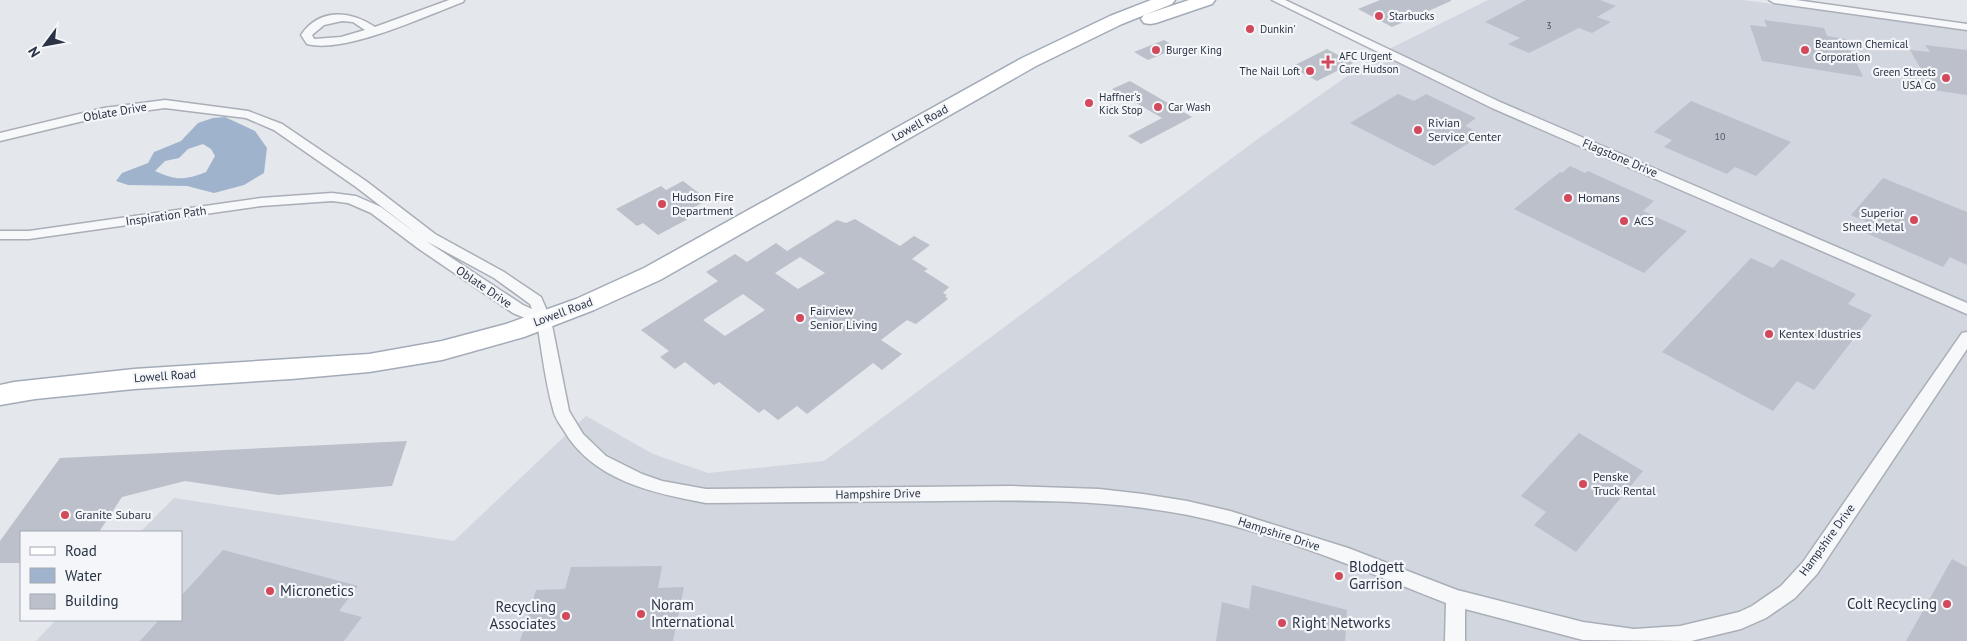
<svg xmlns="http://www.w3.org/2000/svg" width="1967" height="641" viewBox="0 0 1967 641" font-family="'PT Sans',sans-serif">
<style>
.built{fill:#d2d6de}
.water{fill:#9fb4cc;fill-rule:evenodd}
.building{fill:#bbc0ca;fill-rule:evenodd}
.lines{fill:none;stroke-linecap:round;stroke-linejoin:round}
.street-casing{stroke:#a9aeb7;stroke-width:3}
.primary-casing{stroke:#a3abb8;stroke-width:3}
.street{fill:#f7f8fa;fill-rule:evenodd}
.primary{fill:#fff;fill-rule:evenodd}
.poi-dot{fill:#d1495b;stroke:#f4f6f9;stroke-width:2}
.labels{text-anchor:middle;stroke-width:4.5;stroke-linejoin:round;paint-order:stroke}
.number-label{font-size:10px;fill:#4f5766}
.far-poi-label{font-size:11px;fill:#2b3445;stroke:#f4f6f9;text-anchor:start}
.street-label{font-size:12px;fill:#2b3445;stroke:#f4f6f9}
.poi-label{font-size:12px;fill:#2b3445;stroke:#f4f6f9;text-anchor:start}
.near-poi-label{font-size:15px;fill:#2b3445;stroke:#f4f6f9;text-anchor:start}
</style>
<rect width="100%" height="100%" fill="#e4e7ec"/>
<polygon class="built" points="1488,0 1743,0 1967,31 1967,641 36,641 56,620 181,620 181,532 140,532 174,498 454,541 586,416 653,454 708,473 824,461 1255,141 1377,55"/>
<path class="water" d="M225,117L255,131L267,148L264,173L244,185L214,193L187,186L128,185L116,181L122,173L148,163L154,152L181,141L198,123L213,118ZM203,144L211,149L215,156L206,172C185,180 177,181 155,171L165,161L179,158L188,149Z"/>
<g class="building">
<polygon points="1380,0 1451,0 1451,1 1392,27 1358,9"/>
<polygon points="1526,0 1600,0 1616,6 1597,17 1611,22 1592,33 1579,28 1529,53 1508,44 1520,38 1485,22"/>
<polygon points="1764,20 1824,28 1827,36 1846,39 1863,77 1762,61 1750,25 1767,27"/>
<polygon points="1164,40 1177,48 1148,60 1134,52"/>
<polygon points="1925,45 1967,50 1967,95 1933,90 1910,50 1930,52"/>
<polygon points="1327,49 1353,63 1317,81 1291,67"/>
<polygon points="1130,81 1192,117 1141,144 1128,136 1162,118 1112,89"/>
<polygon points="1398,94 1414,101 1426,94 1476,118 1465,126 1482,134 1434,166 1350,123"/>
<polygon points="1691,101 1791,142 1756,176 1735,167 1727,174 1664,147 1672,140 1654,132"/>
<polygon points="1570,166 1585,173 1588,171 1654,201 1643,211 1687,231 1644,273 1514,209 1560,172 1562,173"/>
<polygon points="1883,178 1967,212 1967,265 1950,257 1943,267 1866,233 1873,225 1851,215"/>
<polygon points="683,181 708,200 681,214 688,219 658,235 643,223 637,226 616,209 661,186 666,190"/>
<path d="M855,219L900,246L914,236L930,245L912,259L928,269L924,271L949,287L943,293L947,295L945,296L948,299L916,324L907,320L881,340L902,354L882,370L873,363L807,414L797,406L778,420L764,409L759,413L719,382L714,385L685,362L675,369L660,357L669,351L641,330L718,281L706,272L735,254L747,262L776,243L787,251L837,220L846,223ZM800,257L825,273L798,289L775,273ZM743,294L765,310L725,336L703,320Z"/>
<polygon points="1751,258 1773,268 1781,259 1856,294 1848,304 1872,315 1814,390 1797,381 1773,411 1662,352"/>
<polygon points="1579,433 1643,471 1576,552 1534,525 1546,512 1521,496"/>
<polygon points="407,441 392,486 278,495 185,481 122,497 99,532 21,532 21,563 0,563 0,541 60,458"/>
<polygon points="223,550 358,586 339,611 362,617 344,641 140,641 159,620 181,620 181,596"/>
<polygon points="1952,559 1967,567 1967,641 1906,641"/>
<polygon points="662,566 658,588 684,587 673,641 520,641 536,590 565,589 571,567"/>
<polygon points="1252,585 1347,610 1345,641 1216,641 1222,602 1249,609"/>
</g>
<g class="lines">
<g class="street-casing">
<g id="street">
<path d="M449,0H464L463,2C425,16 345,54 307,44L301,35C319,8 350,10 375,27ZM342,21L353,22L365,30L341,37L314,39L312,35L324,25Z"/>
<polygon points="1272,0 1285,0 1500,102 1967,303 1967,314 1492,108"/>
<polygon points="1769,0 1796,0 1967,24 1967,30 1774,3"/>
<path d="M165,100L248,111L282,124L366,181L435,234L504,272L541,297L551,320L569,411L583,434L606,456L642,474L662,481L706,489L1012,486L1099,489L1143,494L1187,501L1230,511L1348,548L1457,590L1583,622L1634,629L1680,626L1739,612L1752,606L1781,586L1803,562L1962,333L1967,332V349L1817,574L1795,598L1766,618L1741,629L1691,641L1583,640L1465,609V641H1445L1446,603C1362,570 1277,533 1188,515C1105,499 1021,500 938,501C860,502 783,502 706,503C652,493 592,480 563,429C559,423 554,416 553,409C545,381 542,351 537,323L513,313L419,249L371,213L348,203L332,201L261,206L29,239H0V231H29L261,198L332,193L356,196L381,207L421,237L356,187L274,130L246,118L165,108L104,116L0,141V133L104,108ZM426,241L494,278L530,304L532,309L523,305Z"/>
</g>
</g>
<g class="primary-casing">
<g id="primary">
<polygon points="1151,0 1175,0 1172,4 1122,24 1036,66 660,280 594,310 524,337 442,360 369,372 291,379 134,389 35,399 0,405 0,385 14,382 134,369 369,354 442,341 506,324 576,299 644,268 1022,58 1110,16"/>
<polygon points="1189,0 1215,0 1212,4 1156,23 1150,24 1144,23 1141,19 1144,15"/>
</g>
</g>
<use href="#street" class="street"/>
<use href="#primary" class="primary"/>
</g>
<g class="poi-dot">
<circle cx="1379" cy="16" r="5"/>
<circle cx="1250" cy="29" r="5"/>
<circle cx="1156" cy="50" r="5"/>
<circle cx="1805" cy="50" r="5"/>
<path d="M1325.5 54.5h5v5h5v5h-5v5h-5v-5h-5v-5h5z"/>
<circle cx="1310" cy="71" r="5"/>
<circle cx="1946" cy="78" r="5"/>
<circle cx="1089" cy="103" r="5"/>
<circle cx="1158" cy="107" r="5"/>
<circle cx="1418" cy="130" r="5"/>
<circle cx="1568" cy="198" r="5"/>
<circle cx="662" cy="204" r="5"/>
<circle cx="1914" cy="220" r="5"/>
<circle cx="1624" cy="221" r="5"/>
<circle cx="800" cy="318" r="5"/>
<circle cx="1769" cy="334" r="5"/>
<circle cx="1583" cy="484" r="5"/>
<circle cx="65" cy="515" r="5"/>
<circle cx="1339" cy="576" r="5"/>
<circle cx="270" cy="591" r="5"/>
<circle cx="1947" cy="604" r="5"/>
<circle cx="641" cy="614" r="5"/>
<circle cx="566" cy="616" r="5"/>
<circle cx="1282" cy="623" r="5"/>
</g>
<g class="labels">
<g class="number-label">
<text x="1549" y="29">3</text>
<text x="1720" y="140">10</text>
</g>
<g class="far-poi-label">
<text x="1389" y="20">Starbucks</text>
<text x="1260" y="33">Dunkin'</text>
<text x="1815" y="48">Beantown Chemical<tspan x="1815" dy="13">Corporation</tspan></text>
<text x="1166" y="54">Burger King</text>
<text x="1339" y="60">AFC Urgent<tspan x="1339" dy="13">Care Hudson</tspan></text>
<text x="1300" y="75" text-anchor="end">The Nail Loft</text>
<text x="1936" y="76" text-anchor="end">Green Streets<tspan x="1936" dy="13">USA Co</tspan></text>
<text x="1099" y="101">Haffner's<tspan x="1099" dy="13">Kick Stop</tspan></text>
<text x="1168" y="111">Car Wash</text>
</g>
<g class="street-label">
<text transform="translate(115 112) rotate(-10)" y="4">Oblate Drive</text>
<text transform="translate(920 123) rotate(-29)" y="4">Lowell Road</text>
<text transform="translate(1620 158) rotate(23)" y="4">Flagstone Drive</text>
<text transform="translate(166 216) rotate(-8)" y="4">Inspiration Path</text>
<text transform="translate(484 287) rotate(34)" y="4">Oblate Drive</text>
<text transform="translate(563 312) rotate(-20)" y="4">Lowell Road</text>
<text transform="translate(165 376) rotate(-4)" y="4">Lowell Road</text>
<text transform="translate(878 494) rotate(-1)" y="4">Hampshire Drive</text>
<text transform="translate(1279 534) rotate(18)" y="4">Hampshire Drive</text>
<text transform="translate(1827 540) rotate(-54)" y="4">Hampshire Drive</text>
</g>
<g class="poi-label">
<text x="1428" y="127">Rivian<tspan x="1428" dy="14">Service Center</tspan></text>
<text x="672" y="201">Hudson Fire<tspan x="672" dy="14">Department</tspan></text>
<text x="1578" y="202">Homans</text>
<text x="1904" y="217" text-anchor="end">Superior<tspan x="1904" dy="14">Sheet Metal</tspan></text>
<text x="1634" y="225">ACS</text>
<text x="810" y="315">Fairview<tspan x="810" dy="14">Senior Living</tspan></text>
<text x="1779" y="338">Kentex Idustries</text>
<text x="1593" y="481">Penske<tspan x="1593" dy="14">Truck Rental</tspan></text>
<text x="75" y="519">Granite Subaru</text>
</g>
<g class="near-poi-label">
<text x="1349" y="572">Blodgett<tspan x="1349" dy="17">Garrison</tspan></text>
<text x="280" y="596">Micronetics</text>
<text x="1937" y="609" text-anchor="end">Colt Recycling</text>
<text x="651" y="610">Noram<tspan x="651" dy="17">International</tspan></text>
<text x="556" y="612" text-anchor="end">Recycling<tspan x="556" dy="17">Associates</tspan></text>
<text x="1292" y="628">Right Networks</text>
</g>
</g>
<rect x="20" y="531" width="162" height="90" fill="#f4f6f9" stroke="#a4a8b1"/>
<rect x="30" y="547" width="25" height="8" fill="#ffffff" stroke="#a4a8b1"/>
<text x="65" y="556" font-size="15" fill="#2b3445">Road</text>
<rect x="30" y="568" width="25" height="15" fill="#9fb4cc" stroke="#a4a8b1"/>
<text x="65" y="581" font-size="15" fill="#2b3445">Water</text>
<rect x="30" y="594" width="25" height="15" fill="#bbc0ca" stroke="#a4a8b1"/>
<text x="65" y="606" font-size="15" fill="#2b3445">Building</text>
<g transform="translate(45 45) rotate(238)" stroke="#f4f6f9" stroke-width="4" paint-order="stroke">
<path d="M0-4L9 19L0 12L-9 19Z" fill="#2b3445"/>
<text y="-8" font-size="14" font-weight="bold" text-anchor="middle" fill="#2b3445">N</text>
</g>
</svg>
